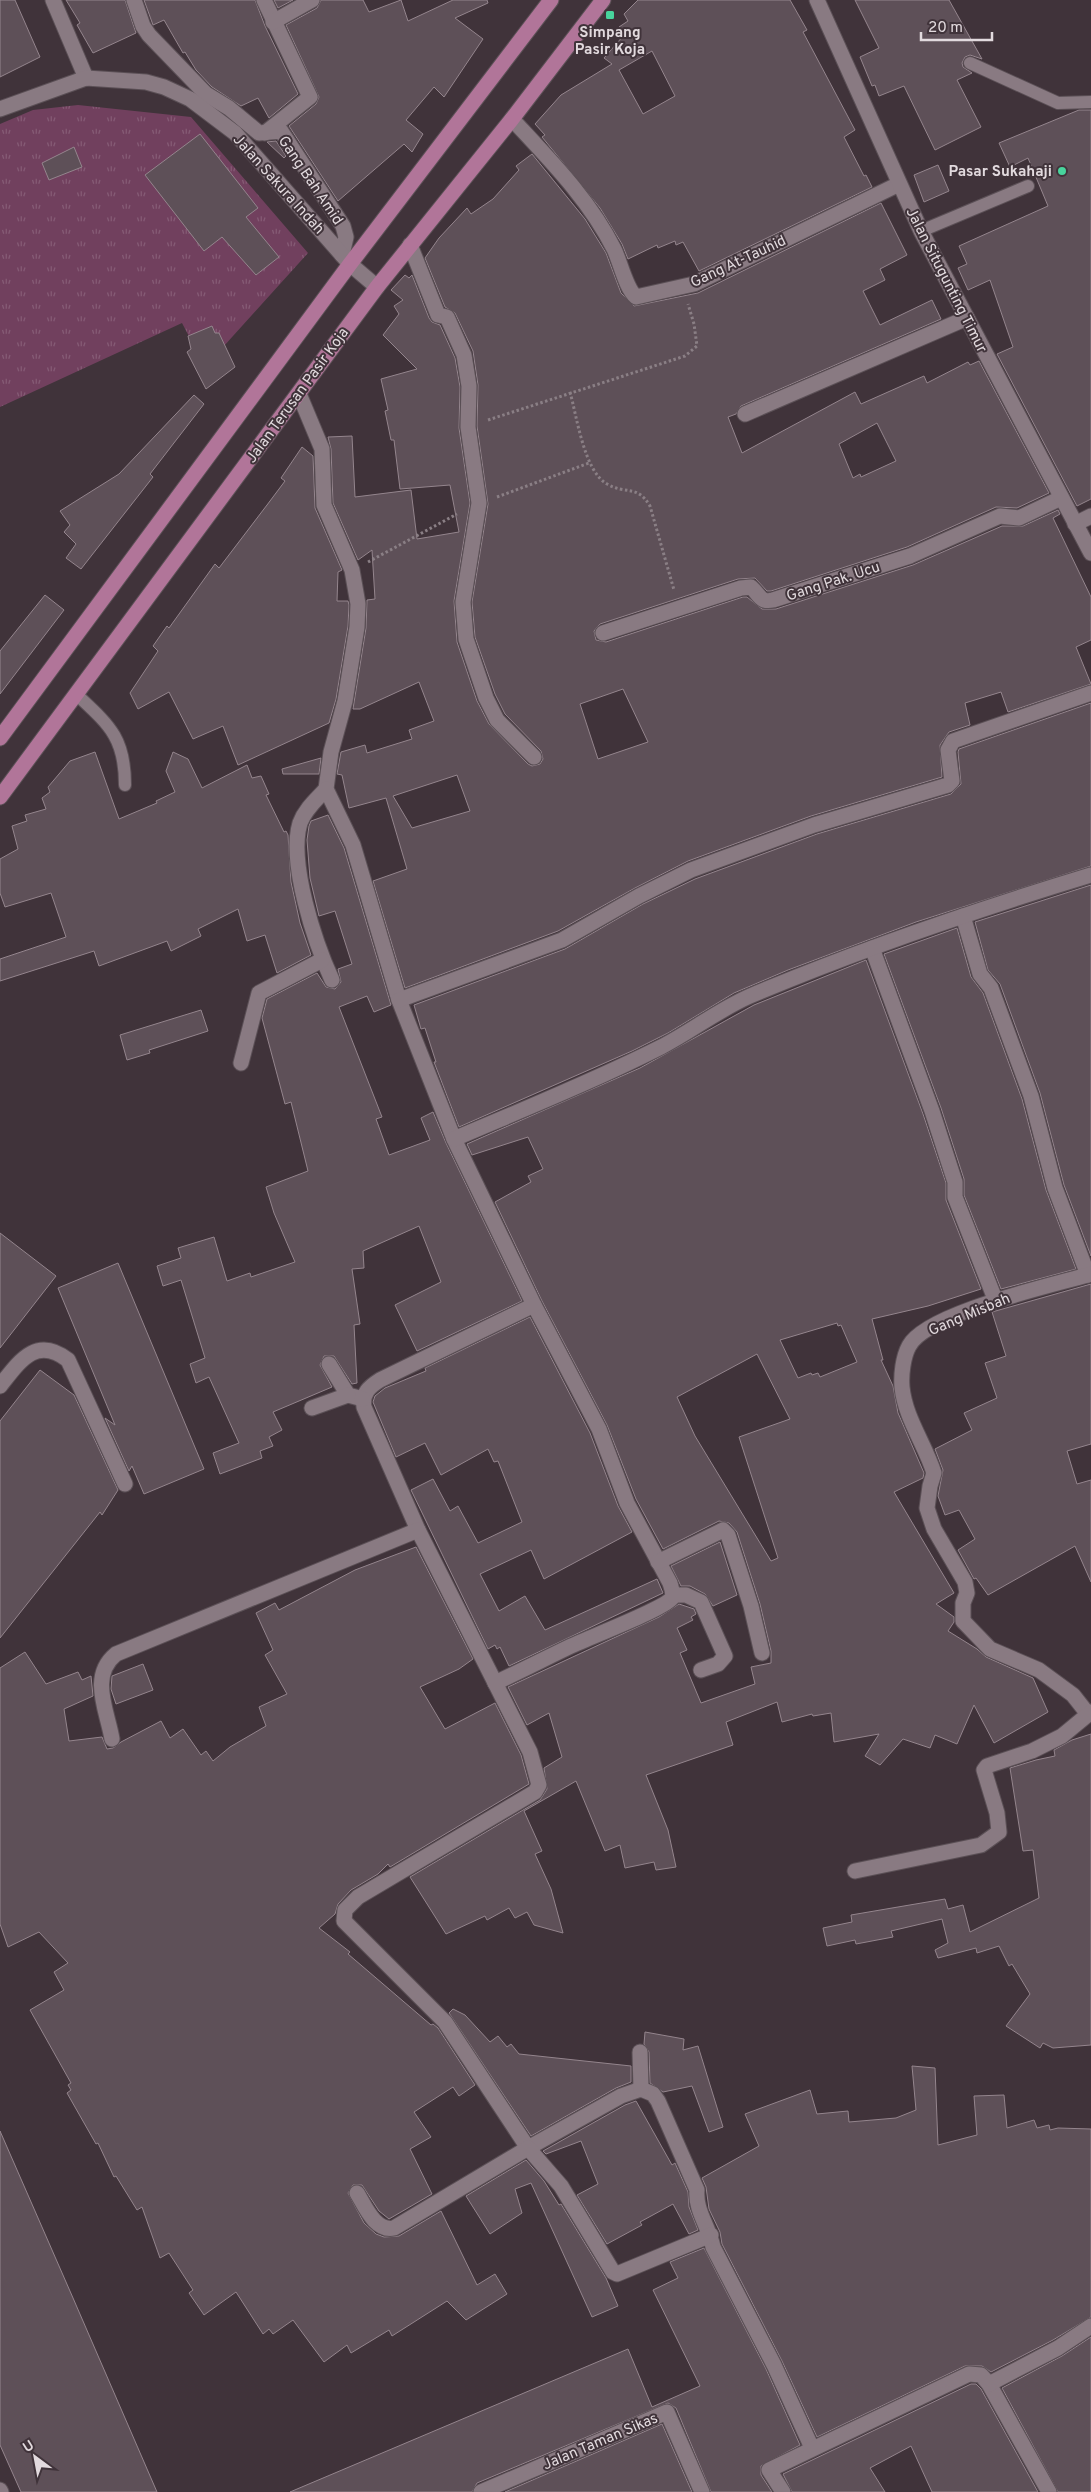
<svg xmlns="http://www.w3.org/2000/svg" width="1091" height="2492" viewBox="0 0 1091 2492" font-family="Overpass,sans-serif">
<style>
.grass{fill:url(#grass-tufts)}
.building{fill:#5e5058;stroke:#94858d;fill-rule:evenodd}
.lines{fill:none;stroke-linecap:round;stroke-linejoin:round}
.lane-casing{stroke:#5b5056;stroke-width:14}
.street-casing{stroke:#5b5056;stroke-width:17}
.secondary-casing{stroke:#5b5056;stroke-width:17}
.primary-casing{stroke:#5b5056;stroke-width:17}
.path{stroke:#8a7f85;stroke-width:3;stroke-dasharray:2.5 2.5;stroke-linecap:butt}
.lane{stroke:#897a82;stroke-width:12}
.street{stroke:#897a82;stroke-width:15}
.secondary{stroke:#897a82;stroke-width:15}
.primary{stroke:#b17599;stroke-width:15}
.poi-dot{fill:#48d49d;stroke:#40333a;stroke-width:2}
.labels{text-anchor:middle;stroke-width:4;stroke-linejoin:round;paint-order:stroke}
.poi-label{font-size:15px;font-weight:bold;fill:#e2dade;stroke:#40333a}
.street-label{font-size:15px;fill:#e2dade;stroke:#40333a}
</style>
<defs>
<pattern id="grass-tufts" width="24" height="20" patternUnits="userSpaceOnUse" patternTransform="scale(1.25)"><rect width="24" height="20" fill="#71405e"/><path d="M3 7l-1-3M5 7V3M7 7l1-3M15 17l-1-3M17 17v-4M19 17l1-3" fill="none" stroke="#855b75"/></pattern>
</defs>
<rect width="100%" height="100%" fill="#40333a"/>
<polygon class="grass" points="78,105 191,117 308,253 205,367 182,323 0,407 0,124 33,110"/>
<g class="building">
<polygon points="0,0 15,0 40,57 0,77"/>
<polygon points="66,0 125,0 136,33 93,53 77,25 80,23"/>
<polygon points="144,0 255,0 265,26 298,94 269,118 258,98 241,106 212,87 196,70 185,52 183,53 164,20 153,25"/>
<polygon points="274,0 293,0 278,8"/>
<polygon points="321,0 363,0 369,12 401,0 408,21 453,0 487,0 488,3 455,18 483,39 444,97 434,87 406,120 423,134 412,152 404,144 338,201 289,126 316,104 319,97 286,25 317,8"/>
<path d="M638,0H790L807,30L803,32L855,130L844,137L864,176L866,175L872,187L699,271L683,242L676,245L675,241L658,248L657,245L628,259L622,244L600,208L542,137L545,135L535,124L561,95L612,64L604,58L624,35L619,27L628,21L624,14ZM652,51L675,96L643,114L619,70Z"/>
<polygon points="855,0 949,0 982,59 970,55 965,57 962,63 963,67 972,73 957,80 981,127 935,150 904,86 879,96 875,85 872,86 860,57 879,48"/>
<polygon points="1079,110 1091,110 1091,499 1077,506 997,354 1013,347 990,280 968,290 958,268 967,264 959,246 1048,206 1028,158 1010,167 999,143"/>
<polygon points="200,134 258,208 246,217 279,257 256,275 222,237 204,251 145,175"/>
<polygon points="276,141 286,156 284,158 267,142"/>
<polygon points="74,147 82,167 49,180 42,163"/>
<path d="M532,154L585,219L606,253L621,293L634,306L698,293L881,203L907,255L880,269L885,280L863,291L880,325L932,300L941,319L741,406L736,414L728,417L742,453L855,392L861,404L924,376L927,383L968,362L970,365L979,361L1049,493L1017,508L996,507L907,547L771,591H767L755,578L738,579L600,624L594,631L596,640L606,642L743,597H747L762,609H776L913,565L1002,526H1023L1058,510L1060,514L1053,518L1091,597V640L1076,647L1091,684L1008,712L1001,692L965,703L970,725L949,732L940,745L942,777L811,816L688,861L635,888L558,931L405,988L373,881L407,869L386,798L349,808L342,775L337,774L341,752L365,745L367,753L412,739L409,730L434,721L419,682L360,709H353L366,628L367,600L375,599L372,550L358,560L333,503L331,449L328,437L352,436L355,497L411,490L417,539L459,532L450,485L400,489L394,440H391L385,411L388,410L381,379L417,369L383,335L399,314L394,306L403,300L391,290L405,275L409,278L412,275L429,318L432,322L440,325L455,358L460,387L459,428L470,503L454,601L457,642L477,701L489,724L528,764L532,766L540,764L543,759L541,751L505,714L495,694L475,637L472,602L488,504L477,426L478,385L473,351L455,313L445,307L425,258L439,238L467,208L471,214L493,199L519,170L516,166ZM877,423L896,461L861,477L860,474L853,478L839,444ZM623,689L648,742L598,759L580,704ZM457,775L470,811L412,828L393,796Z"/>
<polygon points="938,165 949,191 924,202 914,175"/>
<polygon points="212,326 215,333 219,333 235,367 206,389 187,352 191,349 188,336"/>
<polygon points="194,395 204,404 150,474 153,477 81,569 66,558 76,544 64,532 70,525 60,511 119,474"/>
<polygon points="302,447 313,456 315,508 342,570 338,572 337,601 348,601 349,605 348,626 336,699 329,723 238,765 223,726 193,739 169,692 138,709 130,693 158,651 153,646 167,626 169,628 215,564 219,568 267,505 285,481 281,478"/>
<polygon points="45,595 64,610 0,694 0,651"/>
<polygon points="1091,703 1091,866 916,922 788,970 734,993 668,1033 632,1051 459,1127 434,1062 436,1062 425,1028 421,1029 414,1005 565,949 643,904 695,879 817,834 951,794 961,784 958,752 959,749"/>
<polygon points="95,752 119,819 157,803 156,801 175,792 166,771 173,752 188,759 202,788 247,765 252,778 261,776 269,794 266,795 284,832 286,831 288,835 291,882 300,923 311,955 277,973 265,935 247,941 238,909 198,929 201,936 171,951 167,941 99,966 94,951 0,981 0,959 66,937 51,893 5,907 0,893 0,859 18,849 12,826 27,821 25,815 46,809 42,798 50,792 48,787 70,761"/>
<polygon points="321,758 319,774 283,774 282,769"/>
<polygon points="328,815 344,848 391,1005 374,1012 367,996 339,1007 382,1117 376,1119 389,1155 430,1140 421,1118 433,1112 446,1143 522,1301 417,1351 395,1305 441,1282 419,1226 363,1251 364,1268 352,1269 360,1324 354,1325 357,1383 352,1384 334,1356 324,1356 320,1365 332,1387 273,1412 282,1430 269,1437 273,1446 260,1451 262,1458 220,1474 213,1453 239,1443 209,1377 196,1383 190,1364 205,1358 181,1280 163,1286 157,1266 181,1258 178,1248 214,1237 227,1281 250,1273 251,1277 295,1262 274,1213 266,1187 308,1171 291,1102 285,1104 262,1018 267,999 317,973 326,987 335,989 341,982 338,969 352,964 335,911 319,916 310,878 307,840 309,826 311,821"/>
<polygon points="1091,885 1091,1256 1064,1185 1040,1093 1000,984 988,970 975,922"/>
<polygon points="957,928 971,977 983,993 1022,1099 1046,1190 1076,1269 1001,1289 964,1195 964,1179 941,1108 884,954"/>
<path d="M866,960L923,1114L946,1183V1200L981,1289L928,1306L872,1319L883,1360H881L893,1386L898,1413L924,1473L923,1478L894,1492L954,1593L936,1604L954,1617V1622L948,1631L977,1649L986,1657L1033,1678L1048,1712L994,1743L974,1705L957,1744L935,1735L930,1748L903,1739L880,1765L865,1756L879,1734L834,1742L831,1713L813,1716L812,1714L782,1722L777,1702L726,1722L733,1745L646,1775L668,1830L676,1867L656,1870L654,1862L625,1868L620,1845L605,1851L576,1781L524,1811L542,1851L535,1854L551,1889L563,1933L534,1925L527,1912L515,1918L509,1908L487,1920L485,1916L446,1934L410,1877L540,1800L547,1789L544,1768L562,1757L549,1713L527,1725L508,1687L659,1617L679,1604L694,1609L696,1614L691,1617L693,1620L677,1628L687,1650L680,1653L701,1703L755,1684L751,1667L771,1663V1651L760,1604L737,1532L729,1523L719,1521L663,1549L636,1499L607,1425L542,1301L495,1202L531,1182L528,1176L543,1169L528,1137L472,1155L467,1144L640,1068L754,1005ZM837,1323L838,1326L841,1325L857,1362L820,1377L818,1373L812,1375L811,1373L798,1378L780,1340ZM757,1354L790,1419L739,1437L778,1558L771,1561L695,1436L677,1397Z"/>
<polygon points="201,1010 208,1031 149,1050 150,1053 127,1060 120,1035"/>
<polygon points="0,1233 56,1276 0,1348"/>
<polygon points="118,1263 204,1469 144,1494 132,1466 129,1471 105,1418 115,1425 58,1288"/>
<polygon points="1091,1284 1091,1444 1067,1451 1077,1484 1091,1480 1091,1582 1075,1546 988,1595 976,1578 974,1579 958,1550 975,1539 959,1510 945,1515 938,1496 943,1470 935,1449 972,1430 964,1413 997,1398 985,1363 1006,1356 992,1312"/>
<polygon points="530,1317 590,1433 618,1506 632,1532 544,1579 531,1550 480,1574 499,1611 525,1596 545,1630 657,1579 663,1593 509,1666 500,1647 497,1649 495,1645 488,1649 411,1490 433,1479 450,1511 458,1506 478,1543 522,1522 498,1461 494,1462 488,1449 441,1475 425,1443 396,1457 373,1402 375,1396 385,1388 426,1371 425,1368"/>
<polygon points="40,1370 74,1395 118,1490 102,1515 100,1512 0,1638 0,1421"/>
<polygon points="720,1542 737,1595 713,1606 705,1594 690,1586 681,1586 671,1566"/>
<polygon points="416,1547 473,1659 459,1669 420,1687 445,1729 495,1703 521,1755 529,1784 390,1867 388,1864 378,1874 351,1890 338,1904 335,1914 319,1928 350,1952 348,1954 431,2025 433,2024 438,2028 475,2085 459,2096 453,2087 414,2112 431,2137 410,2149 432,2194 389,2219 379,2211 362,2185 353,2185 348,2193 364,2223 376,2234 384,2237 399,2236 441,2211 477,2285 495,2274 507,2294 466,2320 447,2301 392,2336 389,2330 351,2353 347,2345 324,2362 293,2320 273,2334 269,2329 263,2334 236,2292 204,2315 189,2293 193,2290 169,2253 160,2258 142,2207 137,2210 116,2176 114,2177 98,2143 96,2144 67,2093 71,2090 68,2085 71,2083 30,2010 64,1990 54,1972 68,1963 39,1932 8,1947 0,1924 0,1668 25,1652 46,1684 78,1672 82,1680 91,1676 93,1696 64,1709 69,1741 102,1737 107,1749 113,1748 121,1742 161,1721 170,1738 183,1729 201,1755 206,1751 213,1761 230,1747 266,1726 259,1707 287,1694 265,1655 273,1650 256,1613 275,1603 279,1610 355,1570"/>
<polygon points="143,1664 153,1690 116,1704 111,1689 112,1676"/>
<polygon points="1091,1734 1091,2045 1053,2048 1043,2043 1040,2048 1006,2026 1030,1994 1012,1964 1009,1966 999,1946 977,1953 976,1948 938,1958 935,1950 948,1943 942,1919 891,1931 893,1937 856,1944 855,1940 827,1946 823,1928 852,1922 851,1915 945,1899 948,1909 963,1905 970,1932 1039,1898 1033,1850 1023,1851 1010,1768 1036,1760 1055,1756 1054,1750 1072,1740"/>
<polygon points="453,2009 465,2015 490,2042 498,2036 507,2047 511,2044 519,2054 631,2066 631,2082 616,2088 531,2136 449,2013"/>
<polygon points="645,2032 684,2039 683,2050 698,2046 723,2127 709,2132 692,2086 663,2092 650,2083 649,2052 644,2044"/>
<polygon points="912,2066 935,2068 938,2145 977,2135 974,2096 1004,2095 1007,2128 1034,2120 1037,2128 1049,2125 1050,2130 1058,2128 1091,2129 1091,2317 1053,2340 991,2372 982,2366 965,2366 817,2437 782,2361 722,2244 720,2232 709,2209 706,2187 702,2178 759,2146 745,2114 810,2090 817,2114 848,2111 849,2122 896,2118 916,2110"/>
<polygon points="636,2101 672,2165 675,2163 688,2192 689,2207 698,2230 689,2234 673,2204 640,2222 642,2225 607,2244 577,2195 598,2184 581,2141 546,2154 543,2151 625,2105"/>
<polygon points="0,2131 73,2298 157,2492 21,2492 0,2445"/>
<polygon points="526,2160 544,2181 559,2205 561,2204 606,2278 618,2306 592,2317 531,2183 515,2189 522,2213 490,2234 466,2196"/>
<polygon points="704,2248 766,2369 800,2445 761,2466 761,2475 772,2492 711,2492 676,2408 668,2403 477,2483 472,2492 290,2492 628,2349 652,2407 700,2386 653,2290 678,2278 670,2262"/>
<polygon points="1091,2337 1091,2492 1058,2492 1002,2388 1062,2356"/>
<polygon points="971,2384 976,2384 981,2389 1038,2492 932,2492 911,2446 870,2468 885,2492 792,2492 783,2474"/>
<polygon points="662,2424 692,2492 505,2492"/>
</g>
<g class="lines">
<g class="lane-casing">
<g id="lane">
<polyline points="970,63 1058,103 1091,102"/>
<polyline points="921,231 1028,186"/>
<path d="M76,694C109,725 125,737 125,785"/>
</g>
</g>
<g class="street-casing">
<g id="street">
<polyline points="53,0 86,78"/>
<polyline points="134,0 143,26 149,35 206,94 229,108 259,133 281,131 343,226 346,237 342,255"/>
<polyline points="264,0 310,97 265,133"/>
<polyline points="273,22 312,0"/>
<polyline points="0,109 86,78 146,82 164,87 190,99 235,133 350,264 377,287"/>
<path d="M512,119C549,159 589,199 614,249C620,261 626,289 636,297L694,284L899,184"/>
<polyline points="410,245 438,315 447,317 464,355 469,386 468,427 479,503 463,602 466,639 486,698 497,720 534,757"/>
<path d="M299,394L322,449L324,505L352,570L358,604L357,627L345,701L331,752L326,789L353,845L399,1000L454,1139L534,1305L599,1429L627,1503L670,1583C671,1587 674,1593 672,1598C664,1609 588,1638 571,1646C546,1658 521,1671 495,1683"/>
<polyline points="745,414 967,318"/>
<polyline points="1075,524 1091,516"/>
<path d="M603,633L741,588L751,587C760,595 760,603 773,600L910,556L1000,516L1019,518L1061,498"/>
<path d="M326,789C317,799 305,809 300,823C288,862 315,943 332,980"/>
<polyline points="963,916 980,974 991,988 1031,1096 1055,1188 1088,1275"/>
<polyline points="872,948 932,1111 955,1182 955,1197 995,1299"/>
<polyline points="399,1000 562,940 639,896 691,870 814,825 948,785 952,781 948,750 953,741 1091,693"/>
<polyline points="241,1063 259,993 322,960"/>
<path d="M454,1139C524,1109 594,1081 661,1047C692,1031 718,1010 750,996C861,949 976,910 1091,875"/>
<path d="M534,1305L380,1380C369,1387 362,1393 364,1407L418,1530L530,1752L539,1785L535,1792L358,1897L345,1910L344,1921L445,2022L528,2148L621,2096L641,2089L653,2094L658,2101L697,2190C695,2211 709,2226 713,2247L774,2365L812,2448"/>
<polyline points="329,1364 348,1395 363,1399"/>
<path d="M0,1386C19,1362 36,1335 68,1360L125,1484"/>
<polyline points="312,1408 348,1395"/>
<polyline points="658,1562 723,1530 728,1535 751,1606 762,1653"/>
<polyline points="673,1595 686,1595 701,1602 725,1656 718,1664 701,1670"/>
<path d="M1088,1714L1073,1695L1039,1670L990,1649L963,1621V1603L967,1593L965,1582L934,1529L927,1508L930,1486L934,1473C925,1444 905,1418 902,1387C901,1375 903,1357 909,1346C926,1313 1054,1285 1091,1274"/>
<path d="M112,1739C107,1710 89,1676 116,1654L418,1530"/>
<polyline points="855,1871 981,1845 999,1832 997,1813 984,1770 987,1766 1032,1751 1062,1736 1091,1712"/>
<polyline points="640,2052 641,2089"/>
<path d="M357,2193C365,2206 375,2232 394,2228L528,2148L561,2186L613,2272L617,2274L711,2235"/>
<polyline points="989,2384 1049,2492"/>
<polyline points="0,2490 1,2492"/>
<polyline points="481,2492 667,2412 702,2492"/>
<polyline points="783,2492 769,2470 969,2374 981,2375 989,2384 1058,2348 1091,2326"/>
</g>
</g>
<g class="secondary-casing">
<polyline id="secondary" points="817,0 921,231 1091,553"/>
</g>
<g class="primary-casing">
<g id="primary">
<polyline points="0,738 350,264 551,0"/>
<polyline points="0,797 377,287 512,119 603,0"/>
</g>
</g>
<g class="path">
<path d="M570,392C577,417 584,471 607,484C626,495 637,484 650,506L674,590"/>
<polyline points="488,420 685,356 697,346 694,324 688,304"/>
<polyline points="497,497 589,463"/>
<polyline points="368,562 457,514"/>
</g>
<use href="#lane" class="lane"/>
<use href="#street" class="street"/>
<use href="#secondary" class="secondary"/>
<use href="#primary" class="primary"/>
</g>
<g class="poi-dot">
<rect x="605" y="10" width="10" height="10" rx="2.5"/>
<circle cx="1062" cy="171" r="5"/>
</g>
<g class="labels">
<g class="poi-label">
<text x="610" y="37">Simpang<tspan x="610" dy="17">Pasir Koja</tspan></text>
<text x="1052" y="176" text-anchor="end">Pasar Sukahaji</text>
</g>
<g class="street-label">
<text transform="translate(311 180) rotate(56)" y="5">Gang Bah Amid</text>
<text transform="translate(279 184) rotate(48)" y="5">Jalan Sakura Indah</text>
<text transform="translate(738 261) rotate(-25)" y="5">Gang At-Tauhid</text>
<text transform="translate(947 280) rotate(63)" y="5">Jalan Situgunting Timur</text>
<text transform="translate(297 395) rotate(-54)" y="5">Jalan Terusan Pasir Koja</text>
<text transform="translate(833 581) rotate(-18)" y="5">Gang Pak. Ucu</text>
<text transform="translate(969 1314) rotate(-23)" y="5">Gang Misbah</text>
<text transform="translate(600 2441) rotate(-23)" y="5">Jalan Taman Sikas</text>
</g>
</g>
<g transform="translate(35 2457) rotate(328)" stroke="#40333a" stroke-width="4" paint-order="stroke">
<path d="M0-4L9 19L0 12L-9 19Z" fill="#e2dade"/>
<text y="-8" font-size="14" font-weight="bold" text-anchor="middle" fill="#e2dade">U</text>
</g>
<path d="M921 32v8h71v-8" fill="none" stroke="#e2dade" stroke-width="2.5"/>
<text x="928" y="32" font-size="15" fill="#e2dade" stroke="#40333a" stroke-width="4" paint-order="stroke">20 m</text>
</svg>
